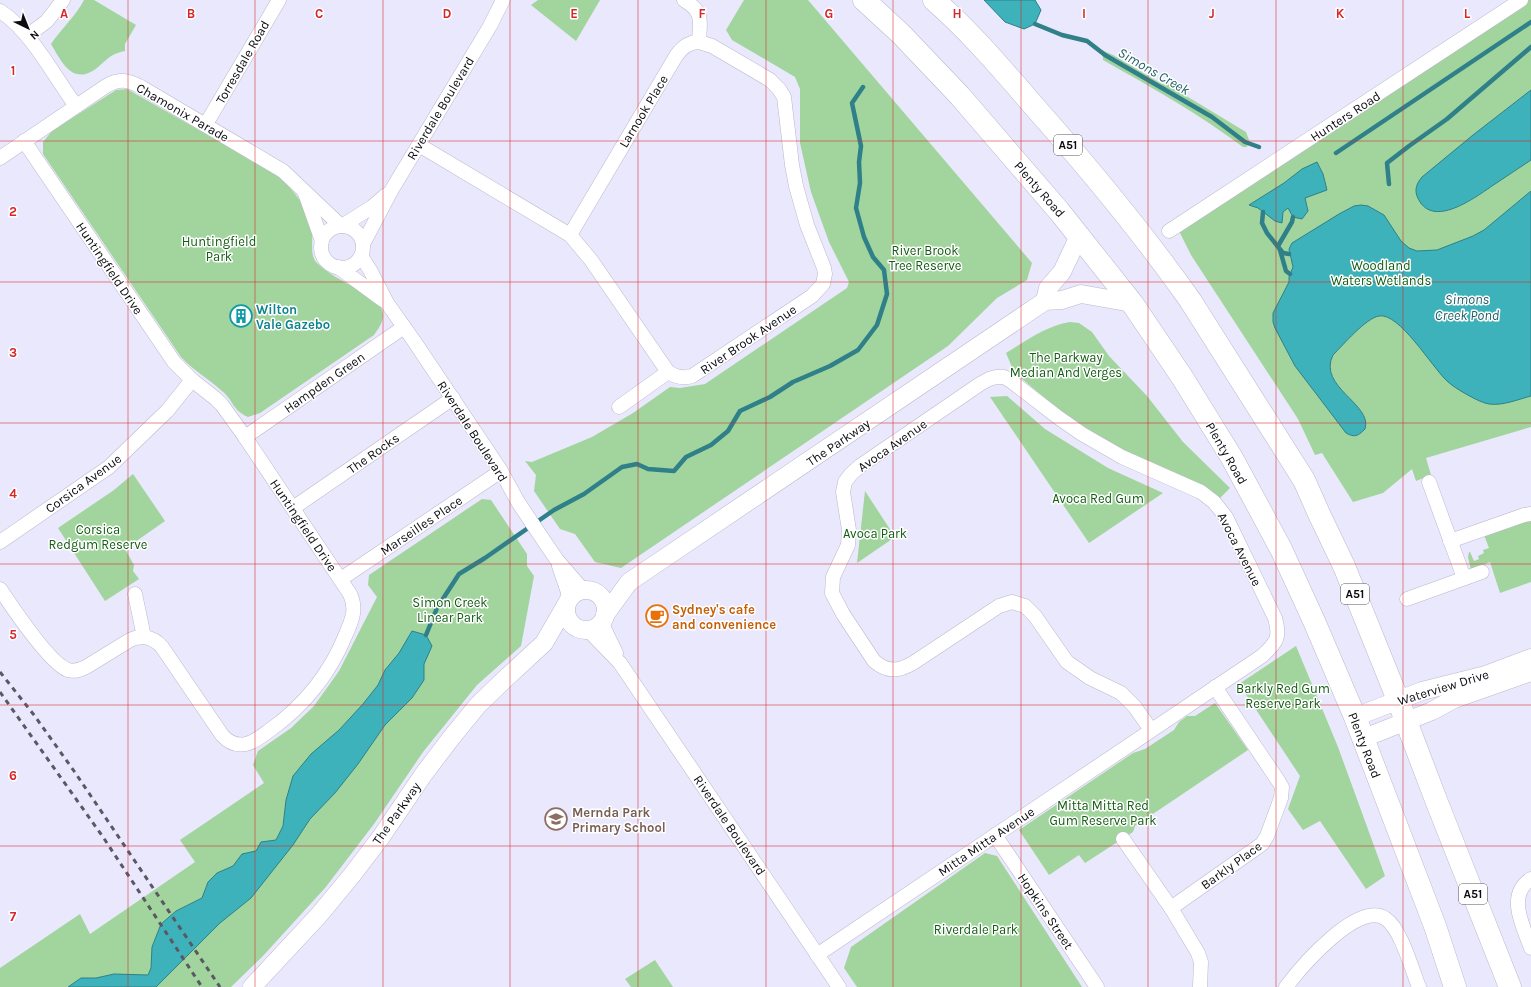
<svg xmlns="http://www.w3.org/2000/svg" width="1531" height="987" viewBox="0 0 1531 987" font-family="Karla,sans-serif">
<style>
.green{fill:#a2d49e}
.water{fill:#3db2ba;stroke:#2f8088}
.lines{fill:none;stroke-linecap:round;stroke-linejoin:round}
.stream{stroke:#2f8088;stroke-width:4.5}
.minor-casing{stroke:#bbb8cb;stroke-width:15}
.tertiary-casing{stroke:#bbb8cb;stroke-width:19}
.trunk-casing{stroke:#bbb8cb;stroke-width:23}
.minor{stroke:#fff;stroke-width:14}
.tertiary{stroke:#fff;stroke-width:18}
.trunk{stroke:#fff;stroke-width:22}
.rail{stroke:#595863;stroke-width:3;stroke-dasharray:5 5;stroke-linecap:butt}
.grid{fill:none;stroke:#d62828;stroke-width:1;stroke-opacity:0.55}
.labels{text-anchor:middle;stroke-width:3;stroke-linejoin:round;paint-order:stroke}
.shield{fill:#fff;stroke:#56555a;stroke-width:1}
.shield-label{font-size:12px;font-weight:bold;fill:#0d0c13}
.street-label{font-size:13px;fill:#0d0c13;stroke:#fff}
.park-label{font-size:13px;fill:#125c12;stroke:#fff}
.culture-label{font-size:13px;font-weight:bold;fill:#0d838f;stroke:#fff;text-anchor:start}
.food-label{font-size:13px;font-weight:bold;fill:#c56008;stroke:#fff;text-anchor:start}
.education-label{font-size:13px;font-weight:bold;fill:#785e54;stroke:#fff;text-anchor:start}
.water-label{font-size:14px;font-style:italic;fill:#216065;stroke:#fff}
.grid-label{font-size:13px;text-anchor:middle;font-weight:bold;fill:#d62828;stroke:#fff;stroke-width:3;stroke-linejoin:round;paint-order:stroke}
</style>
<rect width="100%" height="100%" fill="#eae8fc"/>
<g class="green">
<path d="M84,0H94L136,25L125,44V51C110,54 108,59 97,68C73,86 62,63 51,44C61,29 75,17 84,0Z"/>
<polygon points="538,0 600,0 576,41 531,5"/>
<polygon points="744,0 808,0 1032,263 1027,280 997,298 948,346 621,568 595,562 575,534 560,529 534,491 536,475 525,461 532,462 592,437 633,413 670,387 680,388 705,384 847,288 849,282 829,242 811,192 800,143 800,89 795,77 732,40 726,30"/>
<polygon points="1523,0 1531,0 1531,427 1426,458 1431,475 1416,481 1412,469 1383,493 1353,502 1322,453 1315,455 1298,419 1191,255 1177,227"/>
<path d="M1102,50L1113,55L1162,84L1173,85L1178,91L1246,132L1249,140L1247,147H1243C1199,114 1151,87 1103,60Z"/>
<path d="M127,89L271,171C291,186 309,206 312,232C313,241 310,255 316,262C330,277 352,284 369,297C372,299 376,301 379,304C381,306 383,313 383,315C383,323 378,329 374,335L260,413L248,417C232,410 234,401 222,391C208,378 194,371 181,357L43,154V142L52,131L116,90Z"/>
<path d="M1070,322L1079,323L1092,332L1109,356L1147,396L1183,442L1230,488L1220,498L1207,488L1127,453L1066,416L1014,372L1006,353C1027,340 1046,326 1070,322Z"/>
<polygon points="1007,396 1045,429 1108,468 1163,493 1089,543 990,397"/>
<polygon points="133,474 165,521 125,549 134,565 133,571 139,579 105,601 58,528 114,490"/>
<polygon points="865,491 895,537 857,563"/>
<polygon points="482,499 491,500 527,554 527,566 534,576 521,646 477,685 423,752 374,824 325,888 262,957 231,987 0,987 0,968 80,914 90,934 195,862 180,840 264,783 253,765 258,751 291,728 314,706 339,671 377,597 368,585 369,575"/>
<polygon points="1529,520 1531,520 1531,582 1500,593 1490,562 1471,570 1468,557 1469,552 1470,552 1474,561 1479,559 1478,556 1484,553 1483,550 1489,548 1484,535"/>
<polygon points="1296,646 1338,747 1385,876 1366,889 1320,821 1303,830 1288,809 1300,776 1239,684"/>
<polygon points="1215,703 1248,750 1135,826 1133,832 1085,863 1079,855 1049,875 1019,830 1133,753 1145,749 1174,730 1179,722 1187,716 1195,716"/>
<polygon points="985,853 997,856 1082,987 857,987 844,968 851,947"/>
<polygon points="655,960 673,987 631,987 625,979"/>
</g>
<g class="water">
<polygon points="984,0 1035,0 1041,10 1035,24 1024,29 1005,22"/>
<path d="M1531,90V160C1519,168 1507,176 1495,184C1477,196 1431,232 1417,196C1414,188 1418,182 1422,177L1473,135Z"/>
<polygon points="1317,162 1323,174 1327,190 1305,198 1308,211 1302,219 1293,217 1288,208 1283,212 1282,223 1275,221 1258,208 1249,205 1284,183 1302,169"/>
<path d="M1531,191V396C1519,399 1503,406 1489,404C1480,403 1454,388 1447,381C1432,367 1399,312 1379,316C1366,318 1343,345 1333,355C1317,387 1373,404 1365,429C1358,436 1355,438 1346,433L1295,366L1275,328L1273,322V313L1289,282V277L1293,267L1289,249L1292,243L1339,214L1354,206L1361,205L1368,206L1384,215L1401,241L1409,248L1417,251L1437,250L1473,236L1484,230Z"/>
<polygon points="412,631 426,635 432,646 424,664 424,680 412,698 385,725 358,764 335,793 310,819 293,845 251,898 220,923 156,987 68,987 81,978 96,978 114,974 148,975 151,968 152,947 161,924 176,911 202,898 208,882 217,873 233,866 242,854 256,851 261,842 276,840 283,826 286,800 293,776 311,754 339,730 363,704 378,685 385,670 399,653"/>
</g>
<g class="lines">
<g class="stream">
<polyline points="1035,24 1062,35 1087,41 1105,55 1212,117 1245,142 1259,147"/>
<polyline points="1336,153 1531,22"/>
<polyline points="1389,184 1387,163 1409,146 1447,119 1531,47"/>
<polyline points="1263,212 1262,223 1267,233 1283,253 1289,254"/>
<polyline points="1278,246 1292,222 1293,217"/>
<polyline points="1280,250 1286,271 1290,274"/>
<polyline points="426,635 437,608 459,574 485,558 554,510 584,494 622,467 637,464 648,469 674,471 686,457 711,445 728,431 740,411 770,397 793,382 830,366 858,350 877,325 887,294 884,270 873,257 864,237 856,208 860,183 859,162 861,146 852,103 863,87"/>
</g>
<g class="minor-casing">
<g id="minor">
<path d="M0,11C31,31 54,76 76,106"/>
<polyline points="27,36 47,21 63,0"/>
<polyline points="206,124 279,0"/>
<path d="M24,141L174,362L192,380L216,399L222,405L245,437L350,594C357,609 352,620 346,634C330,674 305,705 270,730C263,735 255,742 246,744C236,746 228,742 222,735L162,647C157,641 152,638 144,637L135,594"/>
<path d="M419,145L570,235L591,260L668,372C676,377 683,379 692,376L812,296L823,284L825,274L824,268L807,225L796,186L792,165L784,97L779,89L770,80L712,46L699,42"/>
<path d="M0,158L106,86C120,78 128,80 141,87L283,171L340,225"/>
<polyline points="305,193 322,241"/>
<polyline points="342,226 372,207 386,195"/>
<circle cx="342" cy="247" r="21"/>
<polyline points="1169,231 1521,0"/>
<path d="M570,235L676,56C682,47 689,42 699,42C700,20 704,12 684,0"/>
<polyline points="363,244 391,191 490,26 503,0"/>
<polyline points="361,256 370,270 387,303 414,341 501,471 518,502 546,544 557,560 583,590"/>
<polyline points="338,267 383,300"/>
<polyline points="619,407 668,372"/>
<polyline points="245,437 404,327"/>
<polyline points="1429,482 1464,578"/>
<polyline points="293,508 453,398"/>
<polyline points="1450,541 1524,515 1531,514"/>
<polyline points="0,542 109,467 167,411 192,380"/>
<polyline points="559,566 570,598"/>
<polyline points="341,579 501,471"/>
<path d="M0,589C12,607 50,664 68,670C75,672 80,670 86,667L130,640L135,638L144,637"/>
<polyline points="1407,599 1482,572"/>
<polyline points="601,622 616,653"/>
<polyline points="588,630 620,663 839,987"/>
<polyline points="995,835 1097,987"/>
<polyline points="1123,839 1171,908"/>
<path d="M1531,879C1506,895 1523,926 1531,948"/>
<path d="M817,955L1262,656C1276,643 1281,638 1275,618L1226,517L1214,502L1201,492L1122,457L1082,434L1059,418L1011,381L1004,377H996L989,379L980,384L860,466L851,474L845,482L843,492L849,530L848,545L833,577L832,593L843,614L874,661C888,673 899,671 913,663L999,606L1012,602L1025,606L1035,616L1067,662L1090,678L1121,693L1135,707L1151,730"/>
<polyline points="1200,987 1201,962 1198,953 1171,908 1262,844 1267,836 1281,798 1282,787 1279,782 1215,687"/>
<path d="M1286,987C1301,967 1359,899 1386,919C1401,929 1412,970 1419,987"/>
</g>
</g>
<g class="tertiary-casing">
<g id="tertiary">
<polyline points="1045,301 1048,288 1062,272 1079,236"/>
<circle cx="586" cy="610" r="20"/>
<polyline points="605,615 629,582 1045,301 1062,300 1081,294 1132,303"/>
<polyline points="1355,717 1422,691 1486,675 1531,658"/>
<polyline points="1364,738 1432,711 1454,699 1531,672"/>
<polyline points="252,987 319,915 352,875 381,837 423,775 451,738 478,705 505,679 544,643 566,605"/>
</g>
</g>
<g class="trunk-casing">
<g id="trunk">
<polyline points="864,0 901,34 960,96 1059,211 1132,303 1182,377 1232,458 1281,549 1314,621 1355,717 1435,926 1455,987"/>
<path d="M934,0C973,34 1006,74 1040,113C1093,173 1144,235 1190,300L1304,480L1320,516L1344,566L1398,700L1436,800L1510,987"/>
</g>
</g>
<use href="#minor" class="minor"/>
<use href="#tertiary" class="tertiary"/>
<use href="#trunk" class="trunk"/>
<g class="rail">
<polyline points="0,672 34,715 74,771 220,987"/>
<polyline points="0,692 103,837 202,987"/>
</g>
</g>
<path class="grid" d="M128,0V987M255,0V987M383,0V987M510,0V987M638,0V987M766,0V987M893,0V987M1021,0V987M1148,0V987M1276,0V987M1403,0V987M0,141H1531M0,282H1531M0,423H1531M0,564H1531M0,705H1531M0,846H1531"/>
<defs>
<g id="building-ring" transform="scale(1.15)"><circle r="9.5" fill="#fff" stroke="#0f9aa8" stroke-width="1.5"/><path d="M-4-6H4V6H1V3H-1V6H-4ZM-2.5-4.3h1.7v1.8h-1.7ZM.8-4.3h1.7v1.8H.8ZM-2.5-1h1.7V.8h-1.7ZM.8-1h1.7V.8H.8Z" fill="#0f9aa8"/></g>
<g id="cafe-ring" transform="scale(1.15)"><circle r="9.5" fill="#fff" stroke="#e8710a" stroke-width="1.5"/><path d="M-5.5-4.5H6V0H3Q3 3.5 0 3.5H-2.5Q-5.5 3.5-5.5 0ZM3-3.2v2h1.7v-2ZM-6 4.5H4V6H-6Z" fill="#e8710a"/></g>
<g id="school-ring" transform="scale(1.15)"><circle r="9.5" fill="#fff" stroke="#8d6e63" stroke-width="1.5"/><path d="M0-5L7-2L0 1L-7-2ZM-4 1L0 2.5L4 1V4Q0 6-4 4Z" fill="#8d6e63"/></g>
</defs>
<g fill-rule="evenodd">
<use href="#building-ring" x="241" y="316"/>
<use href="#cafe-ring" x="657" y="616"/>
<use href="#school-ring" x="556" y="819"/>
</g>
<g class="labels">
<g class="shield">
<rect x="1054" y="135" width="28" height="20" rx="3"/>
<rect x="1341" y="584" width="28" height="20" rx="3"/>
<rect x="1459" y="884" width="28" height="20" rx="3"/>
</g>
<g class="shield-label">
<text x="1068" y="149">A51</text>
<text x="1355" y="598">A51</text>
<text x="1473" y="898">A51</text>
</g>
<g class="street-label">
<text transform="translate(242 62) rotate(-60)" y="5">Torresdale Road</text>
<text transform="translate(440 108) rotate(-59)" y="5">Riverdale Boulevard</text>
<text transform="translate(643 111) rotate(-59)" y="5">Larnook Place</text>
<text transform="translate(183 112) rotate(30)" y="5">Chamonix Parade</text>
<text transform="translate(1345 116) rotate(-33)" y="5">Hunters Road</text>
<text transform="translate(1040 189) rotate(49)" y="5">Plenty Road</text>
<text transform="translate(110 268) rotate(56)" y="5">Huntingfield Drive</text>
<text transform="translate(748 339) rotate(-34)" y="5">River Brook Avenue</text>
<text transform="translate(324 382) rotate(-35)" y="5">Hampden Green</text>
<text transform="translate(473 431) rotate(57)" y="5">Riverdale Boulevard</text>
<text transform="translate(838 442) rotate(-34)" y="5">The Parkway</text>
<text transform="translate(892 445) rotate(-35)" y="5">Avoca Avenue</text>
<text transform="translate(373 453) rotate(-35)" y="5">The Rocks</text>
<text transform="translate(1227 453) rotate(60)" y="5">Plenty Road</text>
<text transform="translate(83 483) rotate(-36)" y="5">Corsica Avenue</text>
<text transform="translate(304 525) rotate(56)" y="5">Huntingfield Drive</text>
<text transform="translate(421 525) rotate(-34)" y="5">Marseilles Place</text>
<text transform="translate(1240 549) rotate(63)" y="5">Avoca Avenue</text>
<text transform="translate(1443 687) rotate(-17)" y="5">Waterview Drive</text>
<text transform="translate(1365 745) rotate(69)" y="5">Plenty Road</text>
<text transform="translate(396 813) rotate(-55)" y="5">The Parkway</text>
<text transform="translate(730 825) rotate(56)" y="5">Riverdale Boulevard</text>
<text transform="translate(986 841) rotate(-34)" y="5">Mitta Mitta Avenue</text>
<text transform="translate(1231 865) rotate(-36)" y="5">Barkly Place</text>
<text transform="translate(1046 911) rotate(56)" y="5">Hopkins Street</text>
</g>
<g class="park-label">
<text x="219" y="246">Huntingfield<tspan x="219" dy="15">Park</tspan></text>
<text x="925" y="255">River Brook<tspan x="925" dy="15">Tree Reserve</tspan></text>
<text x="1381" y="270">Woodland<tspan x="1381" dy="15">Waters Wetlands</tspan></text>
<text x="1066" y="362">The Parkway<tspan x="1066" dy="15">Median And Verges</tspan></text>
<text x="1098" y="503">Avoca Red Gum</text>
<text x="98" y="534">Corsica<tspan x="98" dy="15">Redgum Reserve</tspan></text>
<text x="875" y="538">Avoca Park</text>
<text x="450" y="607">Simon Creek<tspan x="450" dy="15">Linear Park</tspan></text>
<text x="1283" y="693">Barkly Red Gum<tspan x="1283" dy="15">Reserve Park</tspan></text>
<text x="1103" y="810">Mitta Mitta Red<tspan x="1103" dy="15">Gum Reserve Park</tspan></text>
<text x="976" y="934">Riverdale Park</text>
</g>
<g class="culture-label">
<text x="256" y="314">Wilton<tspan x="256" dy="15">Vale Gazebo</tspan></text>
</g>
<g class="food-label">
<text x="672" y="614">Sydney's cafe<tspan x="672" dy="15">and convenience</tspan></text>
</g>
<g class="education-label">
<text x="572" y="817">Mernda Park<tspan x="572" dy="15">Primary School</tspan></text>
</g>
<g class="water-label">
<text transform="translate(1154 71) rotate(30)" y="5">Simons Creek</text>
<text x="1467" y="304">Simons<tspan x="1467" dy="16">Creek Pond</tspan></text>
</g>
</g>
<g class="grid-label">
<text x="64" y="18">A</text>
<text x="191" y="18">B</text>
<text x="319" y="18">C</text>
<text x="447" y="18">D</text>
<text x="574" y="18">E</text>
<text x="702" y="18">F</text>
<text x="829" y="18">G</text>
<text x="957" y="18">H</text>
<text x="1084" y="18">I</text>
<text x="1212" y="18">J</text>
<text x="1340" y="18">K</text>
<text x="1467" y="18">L</text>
<text x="13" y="75">1</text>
<text x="13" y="216">2</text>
<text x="13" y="357">3</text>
<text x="13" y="498">4</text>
<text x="13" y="639">5</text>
<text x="13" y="780">6</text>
<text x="13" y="921">7</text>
</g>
<g transform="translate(28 28) rotate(137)" stroke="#ffffff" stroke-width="3" paint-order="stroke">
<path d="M0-3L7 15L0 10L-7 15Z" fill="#0d0c13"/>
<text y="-6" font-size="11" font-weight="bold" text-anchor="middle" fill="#0d0c13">N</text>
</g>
</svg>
